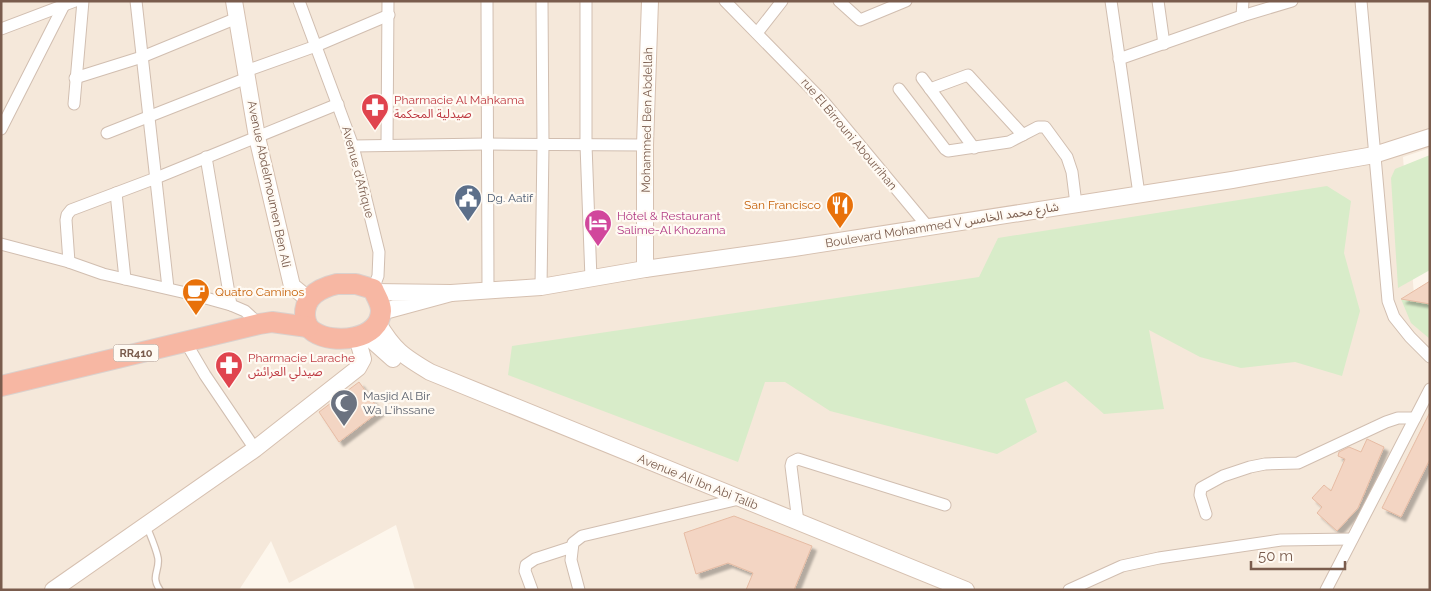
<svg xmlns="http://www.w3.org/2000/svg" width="1431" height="591" viewBox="0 0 1431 591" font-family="Raleway,'Noto Sans Arabic',sans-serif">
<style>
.residential{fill:#f5e8da}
.green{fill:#d8ecc9}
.building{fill:#f3d5c3;stroke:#e6bba3;filter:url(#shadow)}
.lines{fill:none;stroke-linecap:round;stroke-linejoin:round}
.lane-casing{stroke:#d1beb0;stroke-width:8}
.street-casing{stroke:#d1beb0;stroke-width:13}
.secondary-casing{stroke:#d6c0b0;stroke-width:18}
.highway-casing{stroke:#dad1cd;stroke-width:22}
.lane{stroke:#fff;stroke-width:5.5}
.street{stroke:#fff;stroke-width:11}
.secondary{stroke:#fff;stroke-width:16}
.highway{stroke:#f7b7a3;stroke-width:20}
.labels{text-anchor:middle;stroke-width:4.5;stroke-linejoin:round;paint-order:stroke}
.shield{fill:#fffaf3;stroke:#a28b7f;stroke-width:1}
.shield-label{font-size:11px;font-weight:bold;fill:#7a5c4d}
.health-label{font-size:12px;fill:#be3a42;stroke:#fffaf3;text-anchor:start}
.street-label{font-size:12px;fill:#7a5c4d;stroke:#fffaf3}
.service-label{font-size:12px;fill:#4e5e75;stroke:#fffaf3;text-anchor:start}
.food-label{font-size:12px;fill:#c56008;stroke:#fffaf3;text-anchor:end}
.hotel-label{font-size:12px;fill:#b23c85;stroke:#fffaf3;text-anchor:start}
.worship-label{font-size:12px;fill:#5b616d;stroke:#fffaf3;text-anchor:start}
</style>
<defs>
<filter id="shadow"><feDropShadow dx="4.5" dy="4.5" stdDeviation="1" flood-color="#0004"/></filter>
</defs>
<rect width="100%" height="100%" fill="#fdf6ec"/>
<polygon class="residential" points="1,1 1430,1 1430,148 1403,157 1416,320 1430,333 1430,590 415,590 396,525 289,583 271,541 239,590 1,590"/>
<g class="green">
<polygon points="1430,155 1430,270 1398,288 1391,178 1395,169"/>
<polygon points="1327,186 1351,201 1344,253 1360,311 1342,376 1295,362 1241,368 1200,357 1149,330 1164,409 1104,414 1066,381 1025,399 1037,432 997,454 830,411 785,382 765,382 738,462 508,375 512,346 979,277 998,238"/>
<polygon points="1401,299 1430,304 1430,339 1411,323"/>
</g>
<g class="building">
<polygon points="1430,281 1430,304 1401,299"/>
<polygon points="359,382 380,411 339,442 319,412"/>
<polygon points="1430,412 1430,459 1401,517 1382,508"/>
<polygon points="1367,439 1384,447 1358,508 1337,531 1317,513 1322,507 1312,498 1324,485 1331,491 1345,459 1338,456 1339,452 1349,447 1361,452"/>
<polygon points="734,516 812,546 794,590 746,590 753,573 728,563 696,574 684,533"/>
</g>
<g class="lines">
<g class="lane-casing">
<path id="lane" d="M147,527C151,537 156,548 158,558C160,571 150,576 160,590"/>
</g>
<g class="street-casing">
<g id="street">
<polyline points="136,1 168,288"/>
<polyline points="299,1 353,146 379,252 378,276 373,289"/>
<polyline points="487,1 488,290"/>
<polyline points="586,1 586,145 591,279"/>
<polyline points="725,1 824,102 928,227"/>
<polyline points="839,1 860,20 906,1"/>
<polyline points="1111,1 1139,194"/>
<polyline points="1158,1 1164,44"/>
<polyline points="1361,1 1388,301 1394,317 1410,337 1430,357"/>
<polyline points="1242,16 1243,1"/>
<polyline points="1,29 75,1"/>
<polyline points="757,33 782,1"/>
<polyline points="1119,59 1242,16 1292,1"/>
<polyline points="246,71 316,46 389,15"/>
<polyline points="75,78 142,57 237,18"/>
<polyline points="922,78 974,148"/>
<polyline points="899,89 945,149 948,151 1009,142 1038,127 1045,127 1067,157 1072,172 1076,204"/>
<polyline points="930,89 968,75 1023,135"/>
<polyline points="74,104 83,1"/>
<polyline points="1,129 64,5"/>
<polyline points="107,133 247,78"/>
<polyline points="387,145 388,1"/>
<polyline points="353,146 487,144 645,145"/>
<polyline points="206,157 231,305"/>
<polyline points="116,193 125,279"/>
<polyline points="1,244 69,262 103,274 195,295 231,305 245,311 259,324"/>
<polyline points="69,262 66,220 67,215 71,210 156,178 338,104"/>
<polyline points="541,287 543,145 542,1"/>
<polyline points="185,341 205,375 255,449"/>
<polyline points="1206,514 1200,495 1201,488 1223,476 1250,467 1265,464 1298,463 1386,422 1398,418 1415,418"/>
<polyline points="798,522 791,466 792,462 798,459 945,505"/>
<polyline points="532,590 525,571 526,565 535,559 572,547"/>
<polyline points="579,590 571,560 573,543 582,536 739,499"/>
<polyline points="1069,590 1122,566 1159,558 1281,540 1352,539"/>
<polyline points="1326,590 1430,389"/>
</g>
</g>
<g class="secondary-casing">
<g id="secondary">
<polyline points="234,1 257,137 292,286 308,299"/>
<polyline points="645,269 645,145 650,1"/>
<polyline points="374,292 451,293 381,312"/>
<polyline points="451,293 541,287 645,269 794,248 1232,180 1374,155 1430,137"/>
<path d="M378,323C394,350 403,356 430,372L966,590"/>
<polyline points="365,334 393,359"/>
<polyline points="53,590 255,449 358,368 363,359 357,337"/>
</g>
</g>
<g class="highway-casing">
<g id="highway">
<path d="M337,284H356L373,289C376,297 381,302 381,311C380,340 334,345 314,332C308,328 306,324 305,316C304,296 320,288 337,284Z"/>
<polyline points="1,386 259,324 272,322 308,327"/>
</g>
</g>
<use href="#lane" class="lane"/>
<use href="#street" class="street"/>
<use href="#secondary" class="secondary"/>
<use href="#highway" class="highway"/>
</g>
<defs>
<g id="pharmacy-pin" transform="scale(1.4375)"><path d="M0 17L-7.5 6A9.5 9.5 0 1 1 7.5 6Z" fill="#e0444e" stroke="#fffaf3"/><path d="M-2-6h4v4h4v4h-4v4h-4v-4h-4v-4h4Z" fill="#fff"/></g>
<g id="civic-pin" transform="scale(1.4375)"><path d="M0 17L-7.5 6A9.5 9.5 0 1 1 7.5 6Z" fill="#5c6f8a" stroke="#fffaf3"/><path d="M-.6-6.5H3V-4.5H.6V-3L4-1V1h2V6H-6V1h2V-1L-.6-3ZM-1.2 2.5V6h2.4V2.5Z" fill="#fff"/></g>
<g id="restaurant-pin" transform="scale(1.4375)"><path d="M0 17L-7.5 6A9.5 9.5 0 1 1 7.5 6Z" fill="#e8710a" stroke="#fffaf3"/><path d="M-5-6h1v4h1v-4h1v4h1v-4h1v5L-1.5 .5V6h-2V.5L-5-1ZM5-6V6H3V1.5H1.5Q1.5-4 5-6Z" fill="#fff"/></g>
<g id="hotel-pin" transform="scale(1.4375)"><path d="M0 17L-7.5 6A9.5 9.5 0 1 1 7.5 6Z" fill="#d1479c" stroke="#fffaf3"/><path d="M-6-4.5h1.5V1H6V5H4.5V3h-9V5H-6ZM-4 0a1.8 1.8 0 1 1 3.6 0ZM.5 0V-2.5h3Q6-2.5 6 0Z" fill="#fff"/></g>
<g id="cafe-pin" transform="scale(1.4375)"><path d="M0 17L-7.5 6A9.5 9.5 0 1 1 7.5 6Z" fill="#e8710a" stroke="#fffaf3"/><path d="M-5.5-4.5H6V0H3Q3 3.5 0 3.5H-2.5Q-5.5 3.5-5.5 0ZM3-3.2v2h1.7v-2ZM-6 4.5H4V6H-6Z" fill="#fff"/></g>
<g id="mosque-pin" transform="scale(1.4375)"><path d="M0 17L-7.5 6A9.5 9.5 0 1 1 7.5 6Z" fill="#6b7280" stroke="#fffaf3"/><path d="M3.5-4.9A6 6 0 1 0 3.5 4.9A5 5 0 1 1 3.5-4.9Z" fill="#fff"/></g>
</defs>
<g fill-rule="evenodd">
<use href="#pharmacy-pin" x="375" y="107"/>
<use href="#civic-pin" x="468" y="198"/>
<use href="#restaurant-pin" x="840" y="205"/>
<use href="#hotel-pin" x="598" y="223"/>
<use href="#cafe-pin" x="196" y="292"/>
<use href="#pharmacy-pin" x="229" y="365"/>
<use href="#mosque-pin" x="344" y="403"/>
</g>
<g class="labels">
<rect class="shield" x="113.5" y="344.5" width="45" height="17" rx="4"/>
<g class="shield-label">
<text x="136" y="357">RR410</text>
</g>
<g class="health-label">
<text x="394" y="104">Pharmacie Al Mahkama<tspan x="394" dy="14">صيدلية المحكمة</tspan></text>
<text x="248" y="362">Pharmacie Larache<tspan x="248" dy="14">صيدلي العرائش</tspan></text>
</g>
<g class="street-label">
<text transform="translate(647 120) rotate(-89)" y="4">Mohammed Ben Abdellah</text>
<text transform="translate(849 134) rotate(50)" y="4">rue El Birrouni Abourrihan</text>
<text transform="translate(358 172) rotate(75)" y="4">Avenue d'Afrique</text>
<text transform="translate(269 184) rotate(78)" y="4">Avenue Abdelmoumen Ben Ali</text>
<text transform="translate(942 225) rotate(-9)" y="4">Boulevard Mohammed V شارع محمد الخامس</text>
<text transform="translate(698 482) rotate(22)" y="4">Avenue Ali Ibn Abi Talib</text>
</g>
<g class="service-label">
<text x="487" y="202">Dg. Aatif</text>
</g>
<g class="food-label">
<text x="821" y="209">San Francisco</text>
<text x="215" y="296" text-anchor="start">Quatro Caminos</text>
</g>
<g class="hotel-label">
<text x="617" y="220">Hôtel &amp; Restaurant<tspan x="617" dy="14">Salime-Al Khozama</tspan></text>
</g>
<g class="worship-label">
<text x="363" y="400">Masjid Al Bir<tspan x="363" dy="14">Wa L'ihssane</tspan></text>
</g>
</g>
<rect width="1431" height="591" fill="none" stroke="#7a5c4d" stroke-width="5"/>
<path d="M1251 561v8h94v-8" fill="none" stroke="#7a5c4d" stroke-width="2.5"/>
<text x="1258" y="561" font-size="15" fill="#7a5c4d" stroke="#fffaf3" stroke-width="4" paint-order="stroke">50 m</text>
</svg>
